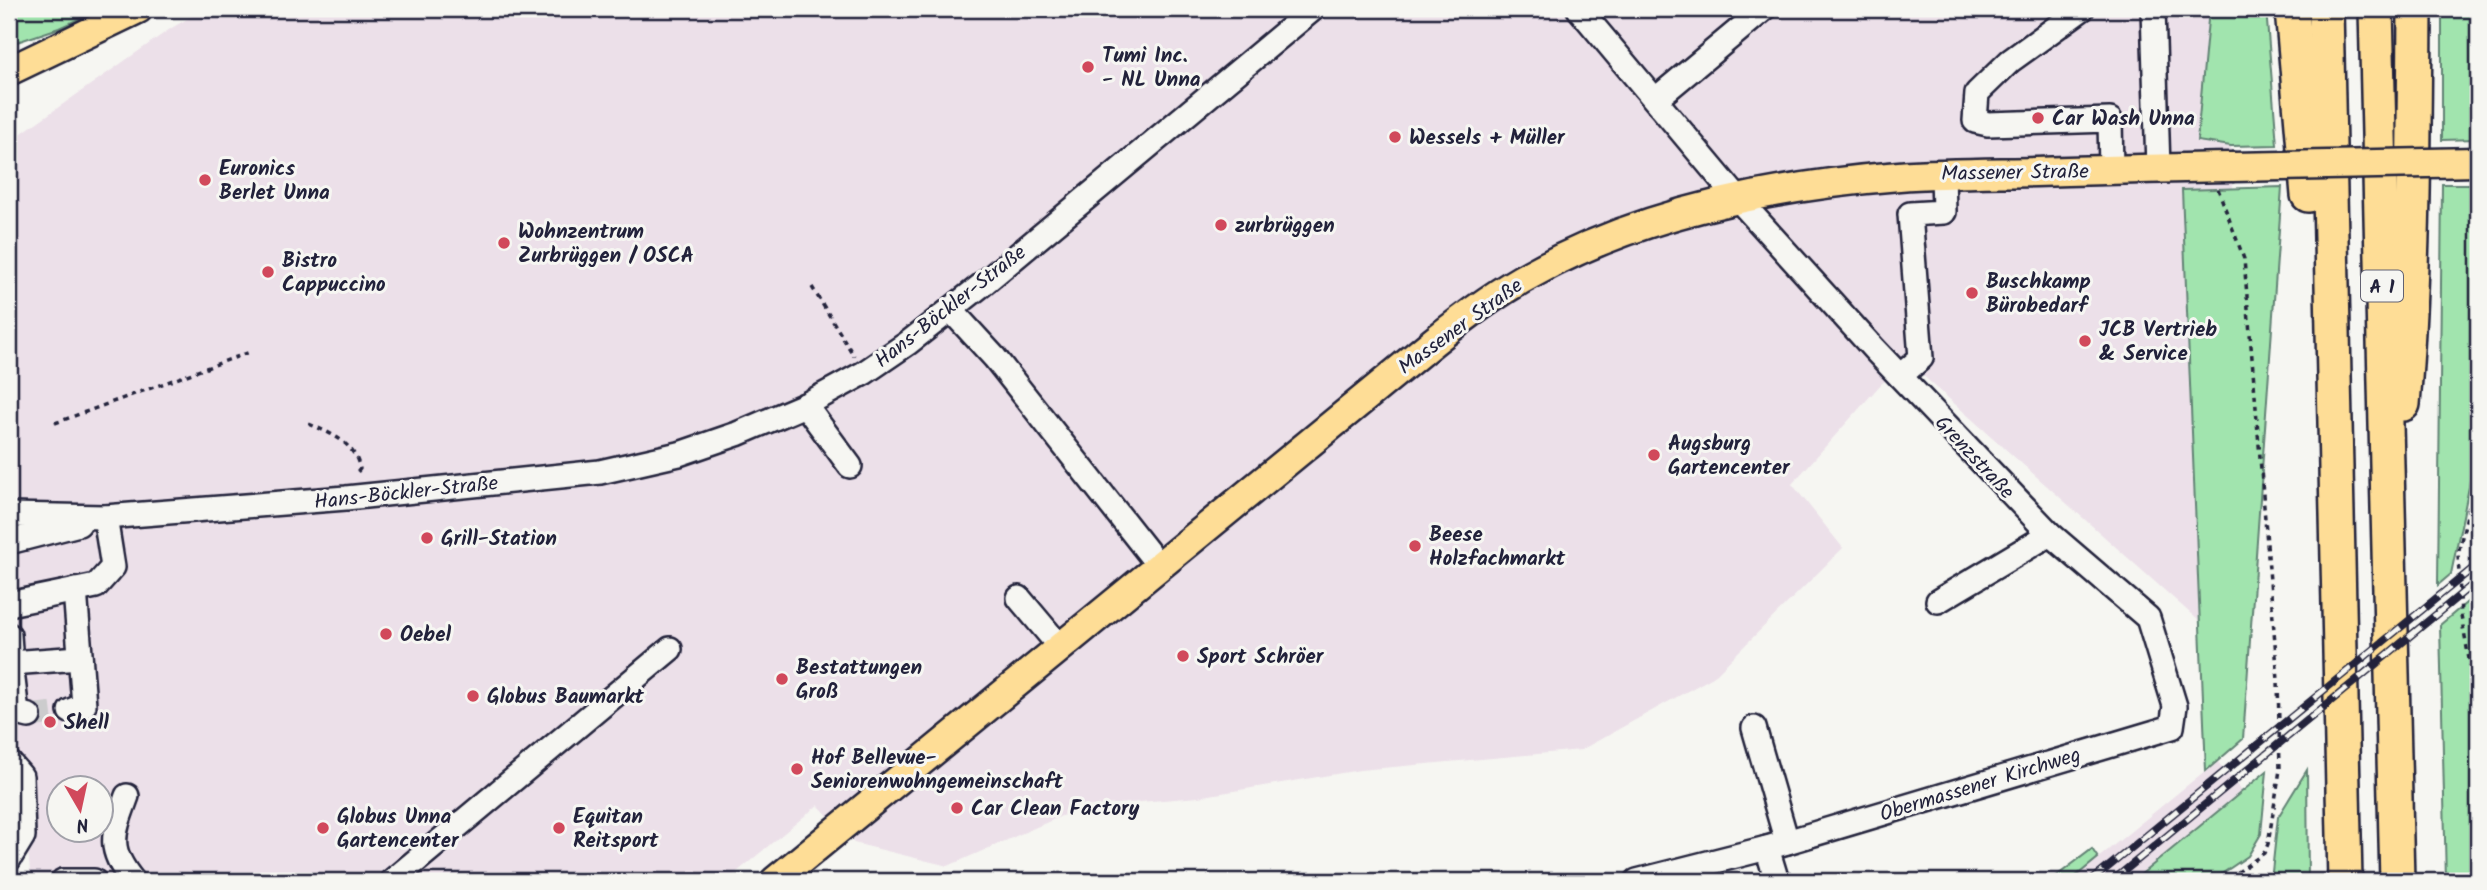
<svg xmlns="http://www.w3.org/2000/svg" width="2487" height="890" viewBox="0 0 2487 890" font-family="Kalam,sans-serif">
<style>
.built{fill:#ece0e9;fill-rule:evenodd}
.green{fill:#a1e4ae;stroke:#628374;stroke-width:2}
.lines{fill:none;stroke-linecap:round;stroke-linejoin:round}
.minor-tunnel{stroke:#cccccd;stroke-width:23;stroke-dasharray:23 11;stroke-linecap:butt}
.minor-casing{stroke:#22223b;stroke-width:28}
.major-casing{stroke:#22223b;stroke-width:33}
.highway-casing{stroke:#22223b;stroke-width:38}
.path{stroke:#22223b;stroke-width:3.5;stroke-dasharray:5 5;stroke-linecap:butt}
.minor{stroke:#f6f6f2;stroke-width:23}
.major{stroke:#fedd96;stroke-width:28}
.highway{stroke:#fedd96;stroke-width:33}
.rail-casing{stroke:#22223b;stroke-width:8}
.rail{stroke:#f6f6f2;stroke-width:5;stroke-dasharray:16;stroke-linecap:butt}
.major-bridge-casing{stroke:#22223b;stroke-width:33;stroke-linecap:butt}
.major-bridge{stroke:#fedd96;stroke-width:28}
.poi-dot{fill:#d1495b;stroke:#f6f6f2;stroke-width:2.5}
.labels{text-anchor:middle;stroke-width:6;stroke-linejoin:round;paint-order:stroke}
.shield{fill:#f6f6f2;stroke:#626272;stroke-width:2}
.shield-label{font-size:19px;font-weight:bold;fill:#22223b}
.poi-label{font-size:21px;font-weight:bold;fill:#22223b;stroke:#f6f6f2;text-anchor:start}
.street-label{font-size:21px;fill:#22223b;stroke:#f6f6f2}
</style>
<rect width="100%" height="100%" fill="#f6f6f2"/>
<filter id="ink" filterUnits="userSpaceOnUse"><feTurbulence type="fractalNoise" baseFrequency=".0143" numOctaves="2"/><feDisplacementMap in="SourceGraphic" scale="14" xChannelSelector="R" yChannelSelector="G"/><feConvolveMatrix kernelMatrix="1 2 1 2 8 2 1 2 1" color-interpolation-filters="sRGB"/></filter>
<g filter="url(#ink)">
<g class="built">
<path d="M204,9H2209L2197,141L2231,146L2233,188L2182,190L2199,621L1911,365L1882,383L1792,484L1843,548L1713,677L1581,750L1360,770L1198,797L1082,807L948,866L854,843L818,805L726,881H31L9,660V142L170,29ZM60,788H102V830H60Z"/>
<polygon points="2217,761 2242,791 2133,881 2070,881"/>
</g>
<g class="green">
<polygon points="9,9 101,9 59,28 14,43 9,43"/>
<polygon points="2209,9 2266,9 2277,145 2231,146 2197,141"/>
<polygon points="2442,9 2478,9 2477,139 2442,140"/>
<polygon points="2442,184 2478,184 2478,427 2469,487 2451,574 2438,585"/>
<polygon points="2282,187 2243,739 2206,771 2182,190"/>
<polygon points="2478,593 2478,881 2446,881 2440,625"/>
<polygon points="2307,770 2308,881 2271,881 2278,817"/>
<polygon points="2267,771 2261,834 2248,856 2211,881 2133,881"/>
<polygon points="2092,849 2098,858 2070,881 2050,881"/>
</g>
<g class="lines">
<polyline class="minor-tunnel" points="29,716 70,711"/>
<g class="minor-casing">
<g id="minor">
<polyline points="1579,9 1738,199 1874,349 2050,534 2148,618 2175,706 2172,727 1767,848 1637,881"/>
<polyline points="2082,9 2010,61 1977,93 1975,121 1988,124 2110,120 2111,170"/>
<polyline points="2153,9 2158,168"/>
<polyline points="1656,99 1764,9"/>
<polyline points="951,310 995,358 1159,566"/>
<polyline points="1900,376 1921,358 1910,214 1944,212 1943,174"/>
<polyline points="805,405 850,466"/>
<polyline points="9,515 105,517 346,498 600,472 679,454 737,434 805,405 864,373 908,343 983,284 1313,9"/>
<polyline points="9,542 79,524"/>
<polyline points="1019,598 1061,648"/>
<polyline points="1938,601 2050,534"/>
<polyline points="9,604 96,586 113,567 105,517"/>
<polyline points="9,635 11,663 9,663"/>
<polyline points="70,711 84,705 75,590"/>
<polyline points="29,716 17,713 11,663 80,658"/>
<polyline points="1754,728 1787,842"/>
<polyline points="9,762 21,776 23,836 9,859"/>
<path d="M127,796C113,834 106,848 133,881"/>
<polyline points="1767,848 1777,881"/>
<polyline points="63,881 94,881"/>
<polyline points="392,881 670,649"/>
</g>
</g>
<g class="major-casing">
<g id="major">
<polyline points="9,71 138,9"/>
<path d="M775,881L1433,342C1464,317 1497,292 1533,273C1643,212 1774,186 1899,176C1944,173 1990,173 2036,172C2101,170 2167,168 2232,167"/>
</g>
</g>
<g class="highway-casing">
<g id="highway">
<polyline points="2292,9 2308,195"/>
<polyline points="2326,9 2345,881"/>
<polyline points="2376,9 2397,881"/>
<path d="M2403,404C2414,272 2414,141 2415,9"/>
</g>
</g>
<g class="path">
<polyline points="2218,189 2244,259 2278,680 2280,770 2268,844 2264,853 2226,881"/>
<polyline points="812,287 854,356"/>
<polyline points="55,423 250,352"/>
<path d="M309,424C332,434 354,442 360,469L355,475"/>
<polyline points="2478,468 2458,554 2461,616 2478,707"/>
</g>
<use href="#minor" class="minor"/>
<use href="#major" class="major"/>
<use href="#highway" class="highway"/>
<g class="rail-casing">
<g id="rail">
<polyline points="2091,881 2478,564"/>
<polyline points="2112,881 2478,580"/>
</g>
</g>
<use href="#rail" class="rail"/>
<g class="major-bridge-casing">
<polyline id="major-bridge" points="2232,167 2477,162"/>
</g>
<use href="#major-bridge" class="major-bridge"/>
</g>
</g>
<g class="poi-dot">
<circle cx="1088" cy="67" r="7"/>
<circle cx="2038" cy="118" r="7"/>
<circle cx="1395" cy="137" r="7"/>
<circle cx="205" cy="180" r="7"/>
<circle cx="1221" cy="225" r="7"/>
<circle cx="504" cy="243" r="7"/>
<circle cx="268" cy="272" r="7"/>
<circle cx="1972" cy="293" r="7"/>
<circle cx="2085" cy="341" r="7"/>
<circle cx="1654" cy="455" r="7"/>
<circle cx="427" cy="538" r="7"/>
<circle cx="1415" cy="546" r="7"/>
<circle cx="386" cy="634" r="7"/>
<circle cx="1183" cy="656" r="7"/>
<circle cx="782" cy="679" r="7"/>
<circle cx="473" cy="696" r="7"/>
<circle cx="50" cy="722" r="7"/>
<circle cx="797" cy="769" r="7"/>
<circle cx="957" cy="808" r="7"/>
<circle cx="323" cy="828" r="7"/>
<circle cx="559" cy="828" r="7"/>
</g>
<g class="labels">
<rect class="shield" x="2361" y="270.5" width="42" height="31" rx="5"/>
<g class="shield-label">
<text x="2382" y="293">A 1</text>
</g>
<g class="poi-label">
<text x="1102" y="62">Tumi Inc.<tspan x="1102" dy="24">- NL Unna</tspan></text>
<text x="2052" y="125">Car Wash Unna</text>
<text x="1409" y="144">Wessels + Müller</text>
<text x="219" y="175">Euronics<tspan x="219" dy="24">Berlet Unna</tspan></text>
<text x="1235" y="232">zurbrüggen</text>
<text x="518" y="238">Wohnzentrum<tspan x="518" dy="24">Zurbrüggen / OSCA</tspan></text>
<text x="282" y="267">Bistro<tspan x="282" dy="24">Cappuccino</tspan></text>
<text x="1986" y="288">Buschkamp<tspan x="1986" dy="24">Bürobedarf</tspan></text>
<text x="2099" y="336">JCB Vertrieb<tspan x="2099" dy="24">&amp; Service</tspan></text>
<text x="1668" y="450">Augsburg<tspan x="1668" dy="24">Gartencenter</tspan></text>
<text x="1429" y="541">Beese<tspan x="1429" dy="24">Holzfachmarkt</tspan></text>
<text x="441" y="545">Grill-Station</text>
<text x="400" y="641">Oebel</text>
<text x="1197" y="663">Sport Schröer</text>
<text x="796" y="674">Bestattungen<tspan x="796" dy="24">Groß</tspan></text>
<text x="487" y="703">Globus Baumarkt</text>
<text x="64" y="729">Shell</text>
<text x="811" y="764">Hof Bellevue-<tspan x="811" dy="24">Seniorenwohngemeinschaft</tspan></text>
<text x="971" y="815">Car Clean Factory</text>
<text x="337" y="823">Globus Unna<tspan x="337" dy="24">Gartencenter</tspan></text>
<text x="573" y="823">Equitan<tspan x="573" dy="24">Reitsport</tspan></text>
</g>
<g class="street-label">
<text transform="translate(2015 172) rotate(-1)" y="7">Massener Straße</text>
<text transform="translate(950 306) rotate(-38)" y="7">Hans-Böckler-Straße</text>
<text transform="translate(1460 326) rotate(-36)" y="7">Massener Straße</text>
<text transform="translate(1975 457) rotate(47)" y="7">Grenzstraße</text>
<text transform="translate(406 492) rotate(-6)" y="7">Hans-Böckler-Straße</text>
<text transform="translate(1980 784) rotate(-17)" y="7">Obermassener Kirchweg</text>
</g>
</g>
<rect width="2487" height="890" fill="none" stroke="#f6f6f2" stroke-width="35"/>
<rect x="18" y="18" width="2452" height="855" fill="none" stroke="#22223b" stroke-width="2.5" filter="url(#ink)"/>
<g transform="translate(80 809) rotate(171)"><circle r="33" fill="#f6f6f2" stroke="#a1a1a9" stroke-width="2"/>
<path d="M0-5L12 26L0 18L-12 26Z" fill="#d1495b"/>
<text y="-10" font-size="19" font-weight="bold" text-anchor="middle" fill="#22223b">N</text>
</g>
</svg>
